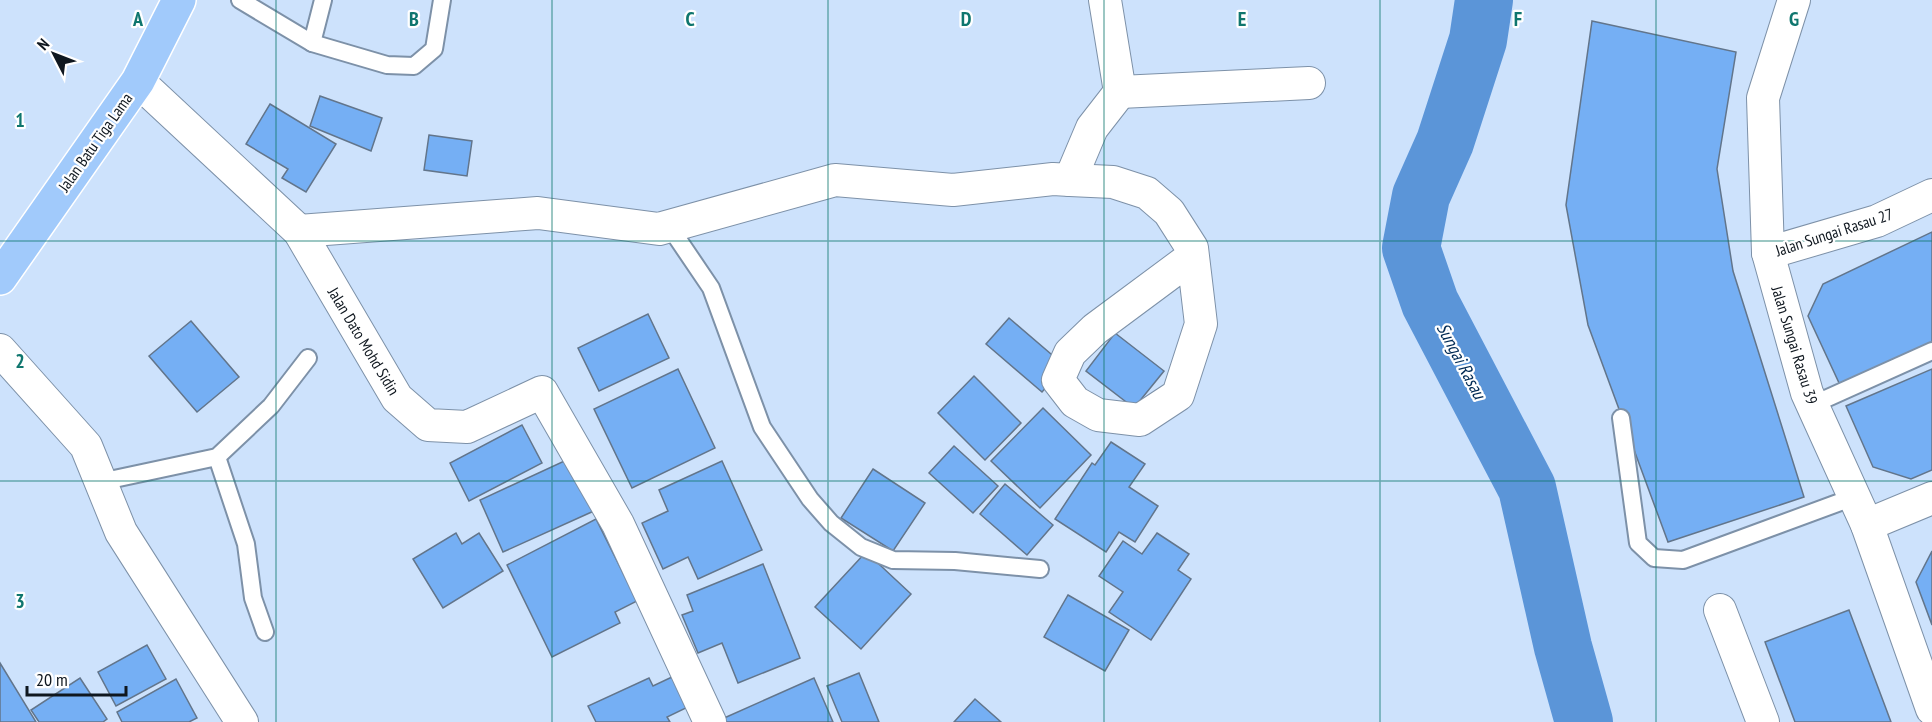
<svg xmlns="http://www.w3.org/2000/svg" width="1932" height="722" viewBox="0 0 1932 722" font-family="'PT Sans Narrow',sans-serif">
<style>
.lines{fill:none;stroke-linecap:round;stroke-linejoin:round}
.river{stroke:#5b95d8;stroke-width:58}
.building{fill:#75aff4;stroke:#62758b;stroke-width:1.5}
.service-casing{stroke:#7d91a8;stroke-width:20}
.minor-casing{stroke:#7d91a8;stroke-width:34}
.primary-casing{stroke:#fff;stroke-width:36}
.service{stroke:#fff;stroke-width:16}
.minor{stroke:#fff;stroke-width:32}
.primary{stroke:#a1cafb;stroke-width:33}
.grid{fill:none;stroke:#0f766e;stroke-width:1.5;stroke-opacity:0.55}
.labels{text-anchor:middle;stroke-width:4.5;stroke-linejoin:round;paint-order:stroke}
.street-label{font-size:16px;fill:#0f171f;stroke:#fff}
.water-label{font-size:18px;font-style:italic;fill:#002a54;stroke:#fff}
.grid-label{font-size:20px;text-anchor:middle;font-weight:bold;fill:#0f766e;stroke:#fff;stroke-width:4.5;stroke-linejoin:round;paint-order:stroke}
</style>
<rect width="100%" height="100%" fill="#cde2fc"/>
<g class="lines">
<polyline class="river" points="1484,0 1478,40 1445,142 1421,196 1411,248 1430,303 1527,488 1563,647 1584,722"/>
</g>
<g class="building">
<polygon points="1592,21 1736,52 1717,169 1733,271 1804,497 1668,542 1588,325 1566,205"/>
<polygon points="320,96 382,118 371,151 310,126"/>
<polygon points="270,104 336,144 306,192 282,178 288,169 246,144"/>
<polygon points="429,135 472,141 467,176 424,170"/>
<polygon points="1932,232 1932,342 1840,385 1808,316 1823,284"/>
<polygon points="648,314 669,358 599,391 578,348"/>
<polygon points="1009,318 1065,366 1042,392 986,344"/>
<polygon points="191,321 239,377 197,412 149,356"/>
<polygon points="1115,333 1164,371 1134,408 1086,371"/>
<polygon points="678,369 715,448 632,488 594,409"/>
<polygon points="1932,369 1932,470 1911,479 1873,467 1846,406"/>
<polygon points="974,376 1021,423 985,460 938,413"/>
<polygon points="1043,408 1091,455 1040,508 991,461"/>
<polygon points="522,425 542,463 469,501 450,463"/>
<polygon points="1111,442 1145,464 1129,487 1158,506 1135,542 1119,532 1106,552 1055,519 1092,463 1095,465"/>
<polygon points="954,446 998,486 973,513 929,473"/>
<polygon points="573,457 596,510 503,552 480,500"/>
<polygon points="722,461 762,550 698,579 688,557 663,569 642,523 668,511 659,490"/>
<polygon points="873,469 925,503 893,551 841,518"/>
<polygon points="1005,484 1053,525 1027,555 980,514"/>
<polygon points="596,519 637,601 615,612 620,623 552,657 507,565"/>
<polygon points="456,533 462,544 479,533 503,571 443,608 413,559"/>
<polygon points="1157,533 1189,554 1178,570 1191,579 1151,640 1109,612 1123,592 1099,576 1123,541 1142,554"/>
<polygon points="1932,551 1932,625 1916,582"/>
<polygon points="866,552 911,594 861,649 815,607"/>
<polygon points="763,564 800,658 738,683 722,643 698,653 682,615 693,611 687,595"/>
<polygon points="1068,595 1129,630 1105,671 1044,637"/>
<polygon points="1849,610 1891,722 1795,722 1765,642"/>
<polygon points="147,645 166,679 116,706 98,672"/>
<polygon points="0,663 36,722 0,722"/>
<polygon points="859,673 879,722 842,722 827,686"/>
<polygon points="674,676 688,707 667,717 670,722 596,722 588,706 649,678 653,686"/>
<polygon points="80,678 107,719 103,722 39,722 31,710"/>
<polygon points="814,678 833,722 723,722 722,719"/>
<polygon points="176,679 197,718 189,722 122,722 117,712"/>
<polygon points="975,699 1001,722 954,722"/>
</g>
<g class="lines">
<g class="service-casing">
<g id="service">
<polyline points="240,0 312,43 387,65 414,66 434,49 442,0"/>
<polyline points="312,43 323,0"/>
<polyline points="669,226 711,288 762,427 810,499 831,523 861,547 893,560 955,561 1040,569"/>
<polyline points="1812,405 1932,351"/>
<polyline points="1621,418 1638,543 1654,558 1683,560 1854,497"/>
<polyline points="217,457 246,544 253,598 265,632"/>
<polyline points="100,482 217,457 271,406 308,358"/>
</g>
</g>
<g class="minor-casing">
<g id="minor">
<polyline points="1794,0 1763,98 1768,253 1807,393 1867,525 1932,709"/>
<polyline points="138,81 299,231 397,398 428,425 467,427 542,392 618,524 710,722"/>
<polyline points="1120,92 1309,83"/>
<polyline points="1070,180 1092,128 1120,92 1105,0"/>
<polyline points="299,231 538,213 659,229 835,180 953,190 1053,179 1070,180 1113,182 1147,193 1169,212 1192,248 1201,324 1178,395 1140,420 1098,415 1075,402 1058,380 1070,353 1095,329 1192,257"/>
<polyline points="1768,253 1877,221 1932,195"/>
<polyline points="0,350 86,446 121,532 242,722"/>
<polyline points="1867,525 1932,498"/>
<polyline points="1720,610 1763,722"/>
</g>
</g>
<g class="primary-casing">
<polyline id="primary" points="0,278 138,81 179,0"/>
</g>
<use href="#service" class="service"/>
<use href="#minor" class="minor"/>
<use href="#primary" class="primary"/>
</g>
<path class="grid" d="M276,0V722M552,0V722M828,0V722M1104,0V722M1380,0V722M1656,0V722M0,241H1932M0,481H1932"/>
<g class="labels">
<g class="street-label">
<text transform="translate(95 142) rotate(-55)" y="6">Jalan Batu Tiga Lama</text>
<text transform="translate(1834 232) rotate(-18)" y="6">Jalan Sungai Rasau 27</text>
<text transform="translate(364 341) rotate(59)" y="6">Jalan Dato Mohd Sidin</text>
<text transform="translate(1795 345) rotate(73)" y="6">Jalan Sungai Rasau 39</text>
</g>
<g class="water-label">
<text transform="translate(1461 361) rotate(62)" y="6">Sungai Rasau</text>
</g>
</g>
<g class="grid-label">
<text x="138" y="26">A</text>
<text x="414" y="26">B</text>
<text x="690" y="26">C</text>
<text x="966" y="26">D</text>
<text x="1242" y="26">E</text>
<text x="1518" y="26">F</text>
<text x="1794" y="26">G</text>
<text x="20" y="127">1</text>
<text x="20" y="368">2</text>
<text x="20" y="608">3</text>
</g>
<g transform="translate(54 54) rotate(312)" stroke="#ffffff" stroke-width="4.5" paint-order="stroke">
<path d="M0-4.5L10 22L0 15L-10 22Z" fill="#0f171f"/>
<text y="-9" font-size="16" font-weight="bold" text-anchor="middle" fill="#0f171f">N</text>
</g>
<path d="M27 686v9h99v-9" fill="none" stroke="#0f171f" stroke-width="3"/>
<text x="36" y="686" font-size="18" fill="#0f171f" stroke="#ffffff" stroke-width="4.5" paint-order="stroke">20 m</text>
</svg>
